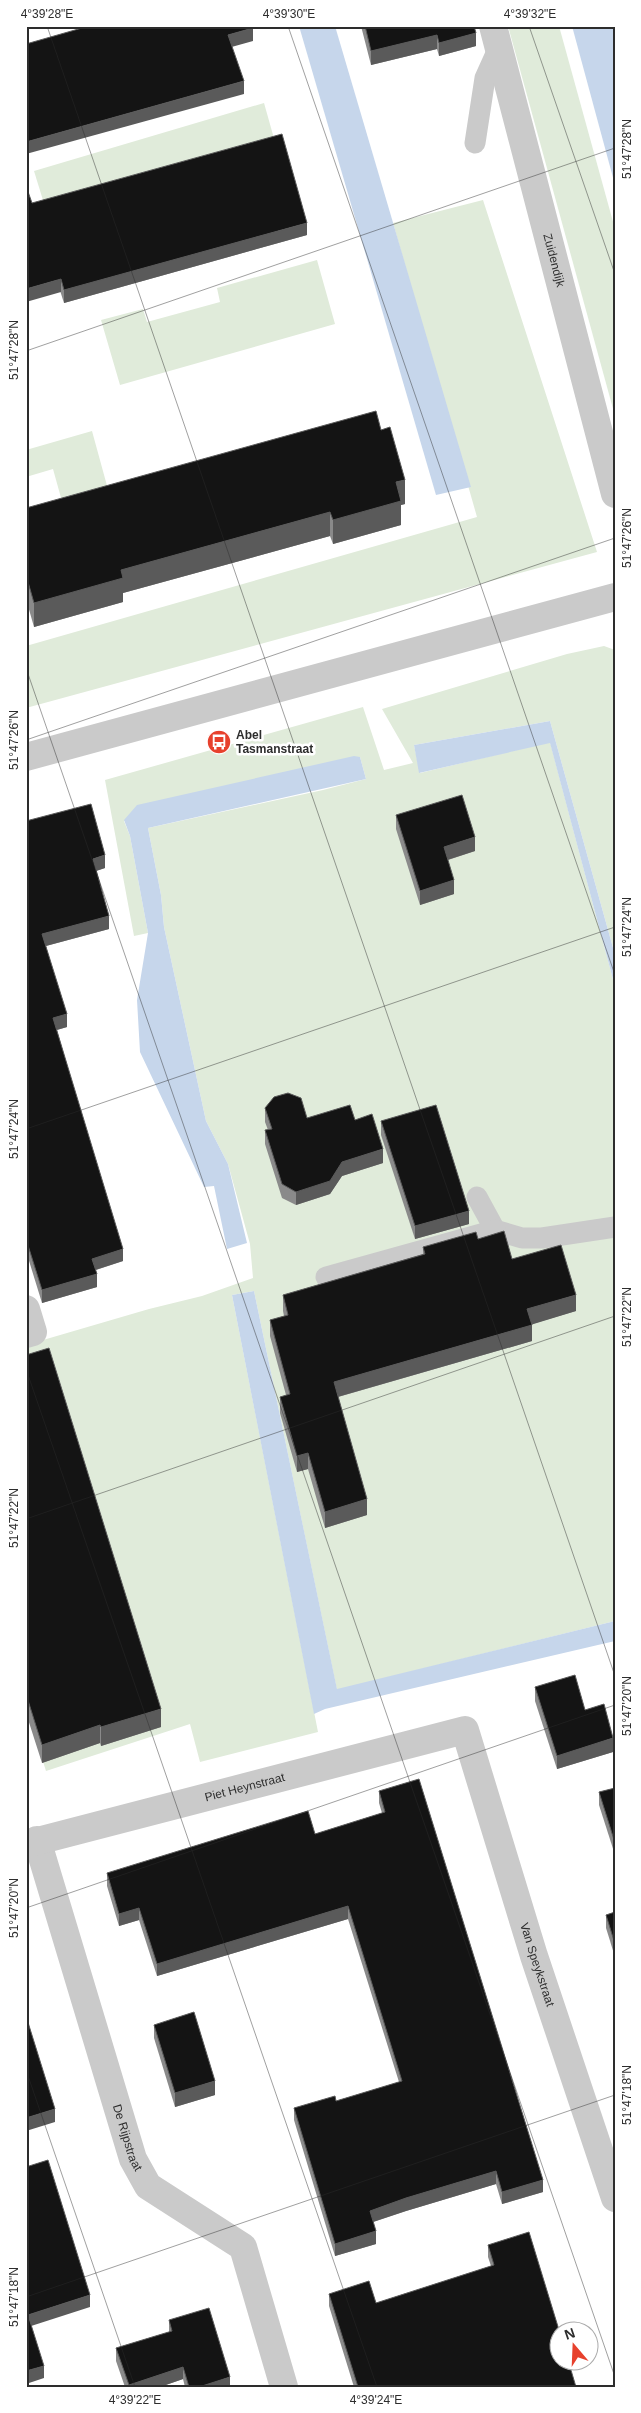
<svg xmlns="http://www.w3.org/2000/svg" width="641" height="2413" viewBox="0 0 641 2413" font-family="Arial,sans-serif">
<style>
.green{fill:#e0ebda}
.water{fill:#c6d6eb}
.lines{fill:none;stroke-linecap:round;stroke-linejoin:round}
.service{stroke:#cacaca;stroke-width:21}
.minor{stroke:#cacaca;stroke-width:28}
.tertiary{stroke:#cacaca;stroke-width:28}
.wall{fill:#8a8a8a}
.shaded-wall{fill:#5a5a5a}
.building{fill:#141414;stroke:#5a5a5a}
.ticks{fill:none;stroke:#2d2d2d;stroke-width:1;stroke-opacity:0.45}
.labels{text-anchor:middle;stroke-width:5;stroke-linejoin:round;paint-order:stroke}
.street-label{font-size:12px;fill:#2d2d2d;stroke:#fff}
.poi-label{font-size:12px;font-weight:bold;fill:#2d2d2d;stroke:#fff;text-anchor:start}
.neatline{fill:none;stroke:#2d2d2d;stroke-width:2}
.ticks-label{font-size:12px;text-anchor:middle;fill:#2d2d2d}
</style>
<rect width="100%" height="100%" fill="#fff"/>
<g class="green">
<polygon points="508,26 559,26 615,229 615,416"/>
<polygon points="264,103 275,142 46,210 34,171"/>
<polygon points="483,200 597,552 26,708 26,646 477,517 393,223"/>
<polygon points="317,260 335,324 120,385 101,320 143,309 147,322 220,302 217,288"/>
<polygon points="92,431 109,493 63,505 53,469 26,477 26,450"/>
<polygon points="604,646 615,650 615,955 550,721 414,745 420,773 550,742 615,987 615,1621 337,1690 254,1291 232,1295 318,1732 200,1762 190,1724 46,1771 26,1708 26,1345 149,1309 202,1296 253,1278 250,1244 228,1164 206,1121 164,927 161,895 148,828 323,790 366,779 360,757 124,821 130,836 148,933 134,936 105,780 363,707 384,770 413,763 382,709 567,654"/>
</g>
<g class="water">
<polygon points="299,26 335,26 471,487 436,495"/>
<polygon points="572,26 615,26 615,185"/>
<polygon points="550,721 615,955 615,987 550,743 419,773 414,745"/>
<polygon points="354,756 360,757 366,779 148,828 161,895 164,927 206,1121 228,1164 247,1243 227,1249 214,1186 204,1187 140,1052 137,1000 148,933 130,836 124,820 137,805"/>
<polygon points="254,1291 337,1689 615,1621 615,1641 325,1709 314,1714 232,1295"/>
</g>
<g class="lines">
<g class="service">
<polyline points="475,143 485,78 499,47"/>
<polyline points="477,1197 495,1230 522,1238 542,1238 615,1227"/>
<polyline points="326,1277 495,1230"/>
</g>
<g class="minor">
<path id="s1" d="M493,26L615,494"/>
<polyline points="26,1309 33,1332 26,1334"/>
<path id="s2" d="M37,1840L133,2159L148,2186L243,2247L284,2387"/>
<path id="s3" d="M26,1844L465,1730L534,1956L615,2198"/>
</g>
<polyline class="tertiary" points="26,757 615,597"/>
</g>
<g class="wall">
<polygon points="361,26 474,26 476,46 439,56 437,49 371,65"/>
<polygon points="32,203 307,235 64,303"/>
<polygon points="405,504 401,505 401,525 333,544 330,536 123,593 123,602 34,627 26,599 26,508"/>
<polygon points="396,815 475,851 448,860 454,894 420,905 396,829"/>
<polygon points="26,821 105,868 96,871 109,929 46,946 67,1027 57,1030 123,1261 96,1270 97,1287 42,1303 26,1251"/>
<polygon points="265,1108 307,1118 355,1120 383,1163 342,1176 330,1194 296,1205 282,1198 265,1144 265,1130 268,1130 265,1122"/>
<polygon points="381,1121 469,1224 415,1239 381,1135"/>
<polygon points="478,1239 512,1259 576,1311 532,1324 532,1341 338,1397 367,1515 325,1528 308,1469 297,1472 280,1413 280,1397 286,1395 270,1336 270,1320 284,1316 283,1311 283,1295 423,1254 423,1247"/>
<polygon points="26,1355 161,1727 101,1746 100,1743 42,1763 26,1713"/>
<polygon points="535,1687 585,1710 613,1752 557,1769 535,1701"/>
<polygon points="615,1788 615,1855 599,1805 599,1792"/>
<polygon points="379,1791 543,2192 502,2204 496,2184 406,2211 373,2222 376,2244 335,2256 294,2120 294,2108 336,2101 399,2082 348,1919 157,1976 139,1920 119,1926 107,1886 107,1873 315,1834 382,1813 379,1803"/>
<polygon points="615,1912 615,1957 606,1928 606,1915"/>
<polygon points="154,2025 215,2095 175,2107 154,2038"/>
<polygon points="488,2245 576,2387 354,2387 329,2306 329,2294 376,2303 491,2266 488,2257"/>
<polygon points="169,2320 230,2387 185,2387 183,2379 160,2387 125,2387 116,2361 116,2348 169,2332"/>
</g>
<g class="shaded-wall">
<polygon points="253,28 253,41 228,48 228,35"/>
<polygon points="476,33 476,46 439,56 439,43"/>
<polygon points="437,35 437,49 371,65 371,51"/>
<polygon points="244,81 244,94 26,154 26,142"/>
<polygon points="307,223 307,235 64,303 64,290"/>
<polygon points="61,279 61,292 26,302 26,289"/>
<polygon points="405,480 405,504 401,505 401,525 333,544 333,520 396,482"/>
<polygon points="330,512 330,536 123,593 123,602 34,627 34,603 121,570"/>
<polygon points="475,837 475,851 444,861 444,847"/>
<polygon points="105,855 105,868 93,872 93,859"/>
<polygon points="454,880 454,894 420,905 420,891"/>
<polygon points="109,916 109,929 42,947 42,934"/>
<polygon points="67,1014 67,1027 53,1031 53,1018"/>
<polygon points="383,1149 383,1163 342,1176 330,1194 296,1205 296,1192 342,1162"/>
<polygon points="469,1211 469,1224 415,1239 415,1226"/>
<polygon points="123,1249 123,1261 92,1271 92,1259"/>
<polygon points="97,1274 97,1287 42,1303 42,1290"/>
<polygon points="576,1295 576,1311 527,1326 527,1309"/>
<polygon points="532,1325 532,1341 334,1398 334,1382"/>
<polygon points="308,1453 308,1469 297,1472 297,1456"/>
<polygon points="367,1499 367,1515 325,1528 325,1512"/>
<polygon points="161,1709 161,1727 101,1746 101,1727"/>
<polygon points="100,1725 100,1743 42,1763 42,1745"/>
<polygon points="613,1738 613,1752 557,1769 557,1756"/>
<polygon points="348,1906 348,1919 157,1976 157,1964"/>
<polygon points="139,1908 139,1920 119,1926 119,1914"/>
<polygon points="215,2081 215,2095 175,2107 175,2093"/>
<polygon points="55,2109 55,2122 26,2131 26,2118"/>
<polygon points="496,2171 496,2184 406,2211 370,2223 370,2211 406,2198"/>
<polygon points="543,2180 543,2192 502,2204 502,2192"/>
<polygon points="376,2231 376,2244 335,2256 335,2244"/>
<polygon points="90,2295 90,2307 28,2327 28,2315"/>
<polygon points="44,2366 44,2378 26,2384 26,2371"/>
<polygon points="183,2367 183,2379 160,2387 129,2387 129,2385"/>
<polygon points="230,2377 230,2387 199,2387"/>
</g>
<g class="building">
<polygon points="89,26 253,26 253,28 228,35 244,81 26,142 26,44"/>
<polygon points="365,26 474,26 476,33 439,43 437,35 371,51"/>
<polygon points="282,134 307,223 64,290 61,279 26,289 26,186 32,203"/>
<polygon points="376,411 381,430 390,427 405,480 396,482 401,501 333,520 330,512 121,570 123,578 34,603 26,575 26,508"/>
<polygon points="462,795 475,837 444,847 454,880 420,891 396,815"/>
<polygon points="91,804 105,855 93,859 109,916 42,934 67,1014 53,1018 123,1249 92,1259 97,1274 42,1290 26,1239 26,821"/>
<polygon points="288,1093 301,1098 307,1118 350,1105 355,1120 372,1114 383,1149 342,1162 330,1181 296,1192 282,1184 265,1130 272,1129 265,1108 274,1097"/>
<polygon points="436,1105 469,1211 415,1226 381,1121"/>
<polygon points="504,1231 512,1259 561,1245 576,1295 527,1309 532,1325 334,1382 367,1499 325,1512 308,1453 297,1456 280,1397 290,1394 270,1320 288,1315 283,1295 425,1254 423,1247 476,1232 478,1239"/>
<polygon points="49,1348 161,1709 101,1727 100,1725 42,1745 26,1694 26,1355"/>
<polygon points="575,1675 585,1710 604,1704 613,1738 557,1756 535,1687"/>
<polygon points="419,1779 543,2180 502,2192 496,2171 406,2198 370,2211 376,2231 335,2244 294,2108 335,2096 336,2101 402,2081 348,1906 157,1964 139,1908 119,1914 107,1873 308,1811 315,1834 385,1812 379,1791"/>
<polygon points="615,1788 615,1843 599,1792"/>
<polygon points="615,1912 615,1944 606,1915"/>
<polygon points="194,2012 215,2081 175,2093 154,2025"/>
<polygon points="26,2016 55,2109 26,2118"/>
<polygon points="48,2160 90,2295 28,2315 44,2366 26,2371 26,2167"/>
<polygon points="529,2232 559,2330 558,2360 568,2360 576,2387 358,2387 329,2294 369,2281 376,2303 494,2265 488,2245"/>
<polygon points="209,2308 230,2377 199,2387 189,2387 183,2367 129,2385 116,2348 172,2331 169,2320"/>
</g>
<path class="ticks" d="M47,26L615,1676M288,26L615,975M529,26L615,274M26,351L615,148M26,668L615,2377M26,740L615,538M26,1129L615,927M26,1369L377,2387M26,1519L615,1316M26,1908L615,1705M26,2070L135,2387M26,2297L615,2095"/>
<defs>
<g id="bus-disc" transform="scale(1.25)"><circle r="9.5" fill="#e7412d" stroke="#fff"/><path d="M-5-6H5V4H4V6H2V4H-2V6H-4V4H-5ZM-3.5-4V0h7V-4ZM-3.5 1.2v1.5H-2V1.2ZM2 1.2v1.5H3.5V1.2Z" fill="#fff"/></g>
</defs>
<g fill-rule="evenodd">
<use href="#bus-disc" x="219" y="742"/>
</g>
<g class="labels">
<g class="street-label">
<text dy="4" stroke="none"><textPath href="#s1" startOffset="242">Zuidendijk</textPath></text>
<text dy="4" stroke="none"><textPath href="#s3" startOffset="226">Piet Heynstraat</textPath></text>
<text dy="4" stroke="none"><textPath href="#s3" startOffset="699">Van Speykstraat</textPath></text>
<text dy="4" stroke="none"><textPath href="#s2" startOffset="311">De Rijpstraat</textPath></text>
</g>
<g class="poi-label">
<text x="236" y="739">Abel<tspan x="236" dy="14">Tasmanstraat</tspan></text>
</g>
</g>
<rect width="641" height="2413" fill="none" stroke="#ffffff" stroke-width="55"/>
<g transform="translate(574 2346) rotate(341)"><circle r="24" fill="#ffffff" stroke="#ababab"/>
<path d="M0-4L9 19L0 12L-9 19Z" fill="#e7412d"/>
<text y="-8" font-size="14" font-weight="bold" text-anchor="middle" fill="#2d2d2d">N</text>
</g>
<rect x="28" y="28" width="586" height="2358" class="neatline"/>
<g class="ticks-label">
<text x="47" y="18">4°39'28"E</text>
<text x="289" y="18">4°39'30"E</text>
<text x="530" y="18">4°39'32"E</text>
<text transform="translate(627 149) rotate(-90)" y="4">51°47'28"N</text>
<text transform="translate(14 350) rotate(-90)" y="4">51°47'28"N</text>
<text transform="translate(627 538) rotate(-90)" y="4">51°47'26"N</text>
<text transform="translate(14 740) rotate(-90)" y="4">51°47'26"N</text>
<text transform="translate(627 927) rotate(-90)" y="4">51°47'24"N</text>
<text transform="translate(14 1129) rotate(-90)" y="4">51°47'24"N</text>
<text transform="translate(627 1317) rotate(-90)" y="4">51°47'22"N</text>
<text transform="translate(14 1518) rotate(-90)" y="4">51°47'22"N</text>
<text transform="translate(627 1706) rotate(-90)" y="4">51°47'20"N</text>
<text transform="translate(14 1908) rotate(-90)" y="4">51°47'20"N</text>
<text transform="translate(627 2095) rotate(-90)" y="4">51°47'18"N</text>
<text transform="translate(14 2297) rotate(-90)" y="4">51°47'18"N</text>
<text x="135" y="2404">4°39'22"E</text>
<text x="376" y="2404">4°39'24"E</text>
</g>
</svg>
